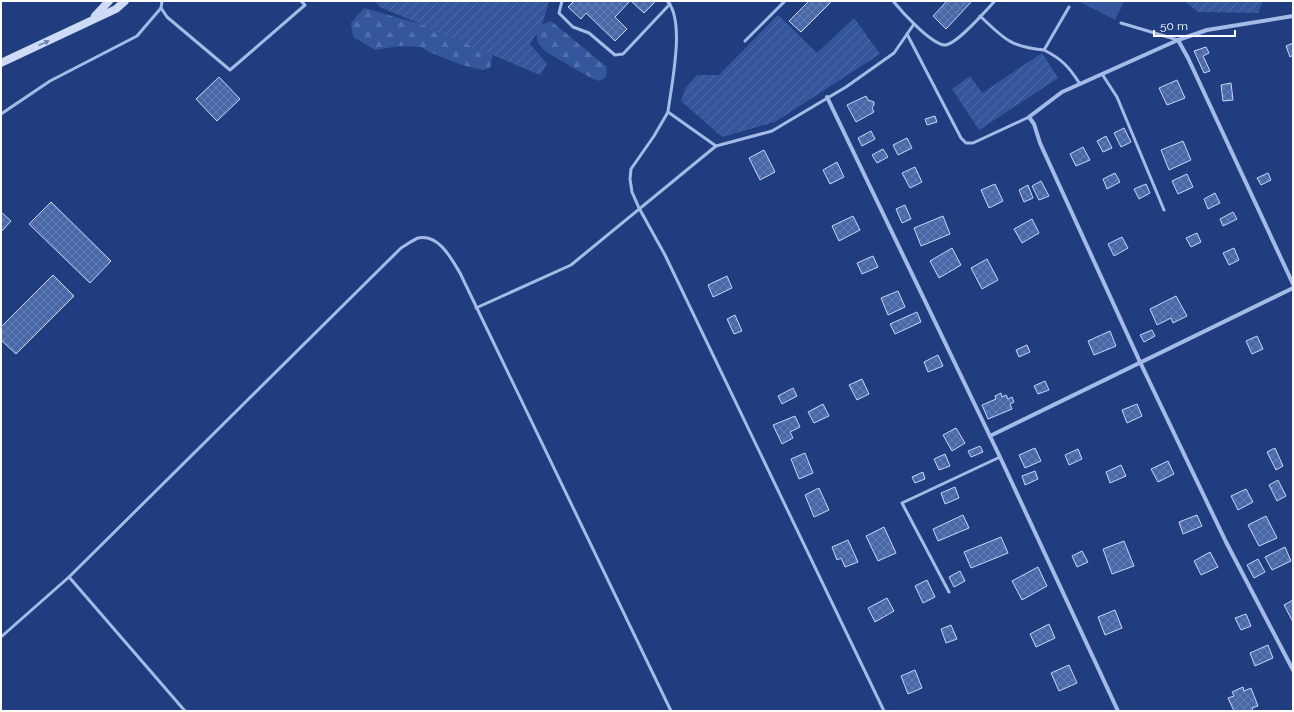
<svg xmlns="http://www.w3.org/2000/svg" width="1294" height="712" viewBox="0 0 1294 712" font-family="Raleway,sans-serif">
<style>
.forest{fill:url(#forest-firs)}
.garden{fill:url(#garden-furrows)}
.pitch{fill:#33569d}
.building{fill:url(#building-cross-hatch);stroke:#c8d7f6}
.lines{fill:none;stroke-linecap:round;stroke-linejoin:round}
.lane{stroke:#a4bbe8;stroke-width:3}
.street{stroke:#a4bbe8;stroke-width:4}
.secondary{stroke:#cedbf6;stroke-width:8}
.oneway{fill:#6e85b5}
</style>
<defs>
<pattern id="forest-firs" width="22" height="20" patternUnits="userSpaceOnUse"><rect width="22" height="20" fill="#33569d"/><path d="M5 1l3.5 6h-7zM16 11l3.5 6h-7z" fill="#526fac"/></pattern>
<pattern id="garden-furrows" width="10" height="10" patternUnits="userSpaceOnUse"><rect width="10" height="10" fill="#33569d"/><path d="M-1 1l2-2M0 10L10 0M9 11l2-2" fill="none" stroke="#526fac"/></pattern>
<pattern id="building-cross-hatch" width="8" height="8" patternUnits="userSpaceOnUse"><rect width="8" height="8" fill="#4868a8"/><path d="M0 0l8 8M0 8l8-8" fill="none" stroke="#637fb5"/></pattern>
</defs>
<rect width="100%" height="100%" fill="#203e7f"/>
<g class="forest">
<polygon points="364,8 489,44 493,53 490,68 483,70 462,65 429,52 421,47 399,46 375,50 353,37 351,23"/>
<polygon points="551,21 607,67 606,77 600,81 593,79 546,52 538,43 536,32 541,25"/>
</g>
<g class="garden">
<polygon points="375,1 549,1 543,22 530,44 547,64 540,75 380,7"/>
<polygon points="1184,1 1263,1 1258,13 1198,12"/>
<polygon points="778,15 817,53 854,18 880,54 775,122 722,137 681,101 686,87 697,75 719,75"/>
<polygon points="1042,53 1058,78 979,130 952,89 970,76 982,93"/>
</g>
<polygon class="pitch" points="1078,1 1124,1 1115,20"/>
<g class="building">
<polygon points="574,1 630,1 615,17 627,29 615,41 586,13 581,19 568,7"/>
<polygon points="631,1 656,1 644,13"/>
<polygon points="809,1 832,1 801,32 789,21"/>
<polygon points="947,1 972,1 946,29 933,16"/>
<polygon points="1293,43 1293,55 1290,57 1286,46"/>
<polygon points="1206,47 1209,53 1203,56 1210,71 1204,73 1194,51"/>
<polygon points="219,77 240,99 217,121 196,99"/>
<polygon points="1177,80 1185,98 1167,105 1159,88"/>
<polygon points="1231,83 1233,100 1223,101 1221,85"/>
<polygon points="866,96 868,100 874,102 874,105 872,108 874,112 856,122 847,105"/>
<polygon points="935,116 937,122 927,125 925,119"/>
<polygon points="1124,128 1131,142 1121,147 1114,133"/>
<polygon points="871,131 875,139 862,146 858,138"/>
<polygon points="1106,136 1112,148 1103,152 1097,141"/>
<polygon points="907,138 912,148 898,155 893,145"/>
<polygon points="1183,141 1191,160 1169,170 1161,150"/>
<polygon points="1083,147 1090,160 1076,166 1070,154"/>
<polygon points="883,149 888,157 877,163 872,155"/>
<polygon points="764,150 775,172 760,180 749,158"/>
<polygon points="837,162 844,177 830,184 823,170"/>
<polygon points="915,167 922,182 910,188 902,173"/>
<polygon points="1115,173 1120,182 1107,189 1103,179"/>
<polygon points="1268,173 1271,180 1261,185 1257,178"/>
<polygon points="1187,174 1193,187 1178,194 1172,181"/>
<polygon points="1041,181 1049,196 1039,200 1032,186"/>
<polygon points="995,184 1003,201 989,208 981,190"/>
<polygon points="1146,184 1150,193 1139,199 1134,189"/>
<polygon points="1028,185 1033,198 1024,202 1019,190"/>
<polygon points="1215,193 1220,203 1208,209 1204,199"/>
<polygon points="51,202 111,261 90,283 29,224"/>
<polygon points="905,205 911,219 902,223 896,209"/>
<polygon points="1,212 11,221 1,232"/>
<polygon points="1233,212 1237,219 1223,226 1220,219"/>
<polygon points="853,216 860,230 839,241 832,226"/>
<polygon points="943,216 950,234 921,246 914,228"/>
<polygon points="1032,219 1039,233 1022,243 1014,229"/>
<polygon points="1197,233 1201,242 1191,247 1186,238"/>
<polygon points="1122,237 1128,248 1114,256 1108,244"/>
<polygon points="952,248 961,265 939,278 930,261"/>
<polygon points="1234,248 1239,260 1229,265 1223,253"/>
<polygon points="873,256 878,267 862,274 857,263"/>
<polygon points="987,259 998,280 982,289 971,268"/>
<polygon points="53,275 74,296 16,354 1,340 1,327"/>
<polygon points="727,276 732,288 713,297 708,285"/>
<polygon points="898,291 905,307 888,315 881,298"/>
<polygon points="1176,296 1187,316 1173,323 1171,318 1157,325 1150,309"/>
<polygon points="917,312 921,322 895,334 890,324"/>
<polygon points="735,315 742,331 734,334 727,319"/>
<polygon points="1152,330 1155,336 1144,342 1140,335"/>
<polygon points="1110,331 1116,346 1094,355 1088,341"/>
<polygon points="1257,336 1263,349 1252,354 1246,341"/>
<polygon points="1027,345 1030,352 1019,357 1016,350"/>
<polygon points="938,355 943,366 928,372 924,362"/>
<polygon points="862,379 869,394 857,400 849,385"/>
<polygon points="1045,381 1049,390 1038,394 1034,386"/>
<polygon points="793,388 797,396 782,404 778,396"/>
<polygon points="1001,393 1002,397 1006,395 1008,399 1012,397 1014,402 1010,404 1012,409 988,419 982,405 996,399 995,396"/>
<polygon points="823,404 829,416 814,423 808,412"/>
<polygon points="1137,404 1142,416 1127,423 1122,410"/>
<polygon points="795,416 800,427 790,432 793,438 782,444 773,425"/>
<polygon points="956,428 965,443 952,451 943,435"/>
<polygon points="980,446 983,452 971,457 968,451"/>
<polygon points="1035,448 1041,461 1025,468 1019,455"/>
<polygon points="1275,448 1283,466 1276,470 1267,452"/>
<polygon points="1078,449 1082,459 1069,465 1065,455"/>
<polygon points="805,453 813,473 799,479 791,459"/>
<polygon points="945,454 950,466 939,470 934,459"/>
<polygon points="1168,461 1174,474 1158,482 1151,469"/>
<polygon points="1121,465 1126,476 1110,483 1106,472"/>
<polygon points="1035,471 1038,479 1025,485 1022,476"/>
<polygon points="923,472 925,479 915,483 912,477"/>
<polygon points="1278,480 1286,496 1277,501 1269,485"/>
<polygon points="955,487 959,498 945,504 941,493"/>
<polygon points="819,488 829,510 814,517 805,495"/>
<polygon points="1246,489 1253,502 1238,510 1231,496"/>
<polygon points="963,515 969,528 938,541 933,529"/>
<polygon points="1197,515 1202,526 1183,534 1179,522"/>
<polygon points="1266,516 1277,538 1259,546 1248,525"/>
<polygon points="884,527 896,553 878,561 866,536"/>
<polygon points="1001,537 1008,553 971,568 964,552"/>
<polygon points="848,540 858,562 845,567 841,558 837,560 832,547"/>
<polygon points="1124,541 1134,566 1112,574 1103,549"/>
<polygon points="1285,547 1291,561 1272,570 1265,557"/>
<polygon points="1082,551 1088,562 1077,567 1072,556"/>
<polygon points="1210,552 1218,567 1201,575 1194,561"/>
<polygon points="1258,559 1265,572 1254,578 1247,565"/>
<polygon points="1038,567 1047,586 1022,600 1012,581"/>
<polygon points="960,571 965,581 954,587 949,577"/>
<polygon points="927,580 935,597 923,603 915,586"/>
<polygon points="887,598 894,611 875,622 868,608"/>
<polygon points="1293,600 1293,622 1284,605"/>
<polygon points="1115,610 1122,628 1105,635 1098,617"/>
<polygon points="1246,614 1251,626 1241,630 1235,618"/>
<polygon points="1049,624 1055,638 1036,647 1030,634"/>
<polygon points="951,625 957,639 946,643 941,629"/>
<polygon points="1268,645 1273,658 1255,666 1250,653"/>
<polygon points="1069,665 1077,683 1059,691 1051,673"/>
<polygon points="915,670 922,688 908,694 901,676"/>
<polygon points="1243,687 1244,691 1251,688 1258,706 1252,708 1253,711 1234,711 1228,698 1234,696 1232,692"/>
</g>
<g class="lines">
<g class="lane">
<polyline points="162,1 161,8 167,17 230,70 305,5 301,1"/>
<polyline points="562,1 559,13 573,27 589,33 615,55 623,54 670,4"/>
<path d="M667,1C686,20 671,86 668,112L716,146L772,131L846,87L894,53L914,24"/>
<path d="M893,1C902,12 930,43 944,45C956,46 986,10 995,1"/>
<path d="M980,16C1005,39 1008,46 1044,50L1069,7"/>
<polyline points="1121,23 1178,40"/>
<polyline points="907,34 961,138 966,143 973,143 1029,117"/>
<polyline points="745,41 785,1"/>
<path d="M1044,50C1062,59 1069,67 1080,84"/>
<polyline points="1102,74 1117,97 1164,210"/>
<polyline points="668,112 654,136 631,169 630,179 632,192 639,208 665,255 884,711"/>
<polyline points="1,114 50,81 137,36 161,8"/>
<polyline points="476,308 571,265 716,146"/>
<polyline points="69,577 185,711"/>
<polyline points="949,592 902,503 1000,457"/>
<path d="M1,637L69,577L401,248C406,245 413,240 418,238C439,234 451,258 460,273L671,711"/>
</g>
<g class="street">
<polyline points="1293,16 1207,30 1178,40 1062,92 1029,117 1034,124 1040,143 1140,362 1226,542 1293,670"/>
<polyline points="1178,40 1188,58 1293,284"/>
<polyline points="827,97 1000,457 1118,711"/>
<polyline points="990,436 1293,288"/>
</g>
<g class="secondary">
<polyline points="95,16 109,1"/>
<polyline points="1,63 116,9 125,1"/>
</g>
</g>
<defs><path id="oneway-solid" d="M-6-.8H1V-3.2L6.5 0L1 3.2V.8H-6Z"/></defs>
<use class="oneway" href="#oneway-solid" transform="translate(44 43) rotate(-25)"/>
<rect width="1294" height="712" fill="none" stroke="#ffffff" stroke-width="4"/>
<path d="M1154 30v6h81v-6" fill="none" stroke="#ffffff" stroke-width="2"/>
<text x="1160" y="30" font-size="12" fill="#ffffff" stroke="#203e7f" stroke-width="3" paint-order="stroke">50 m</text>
</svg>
